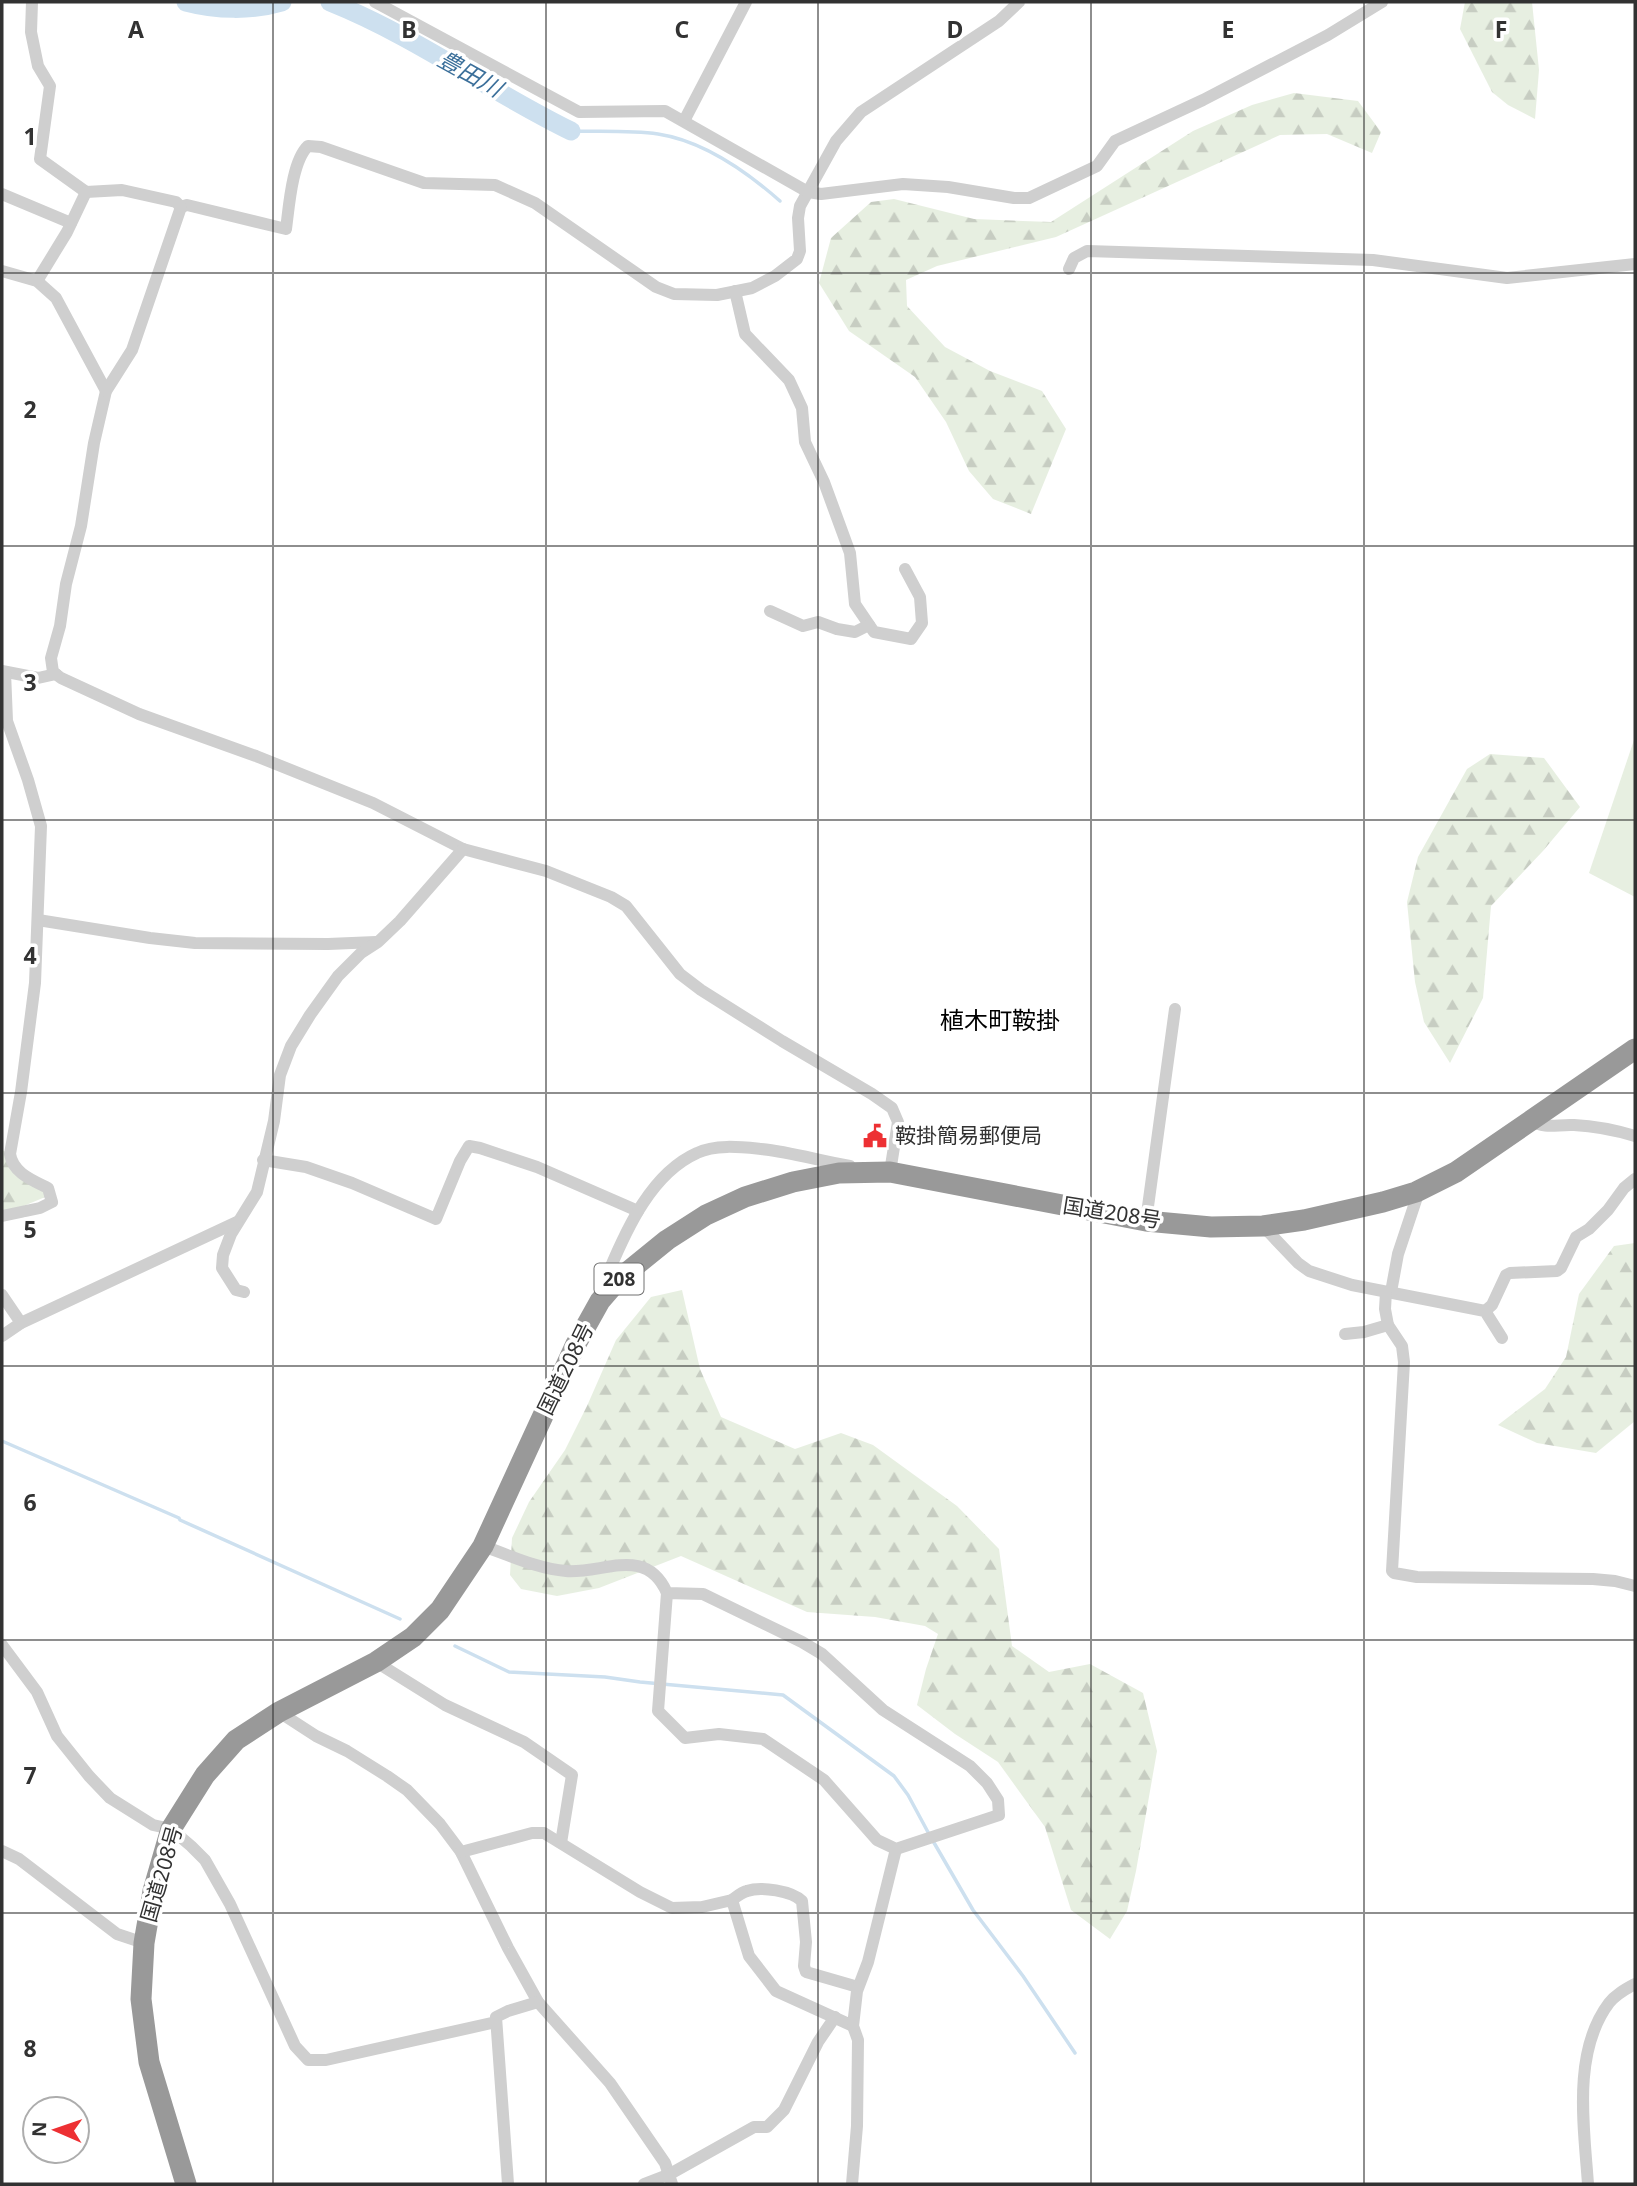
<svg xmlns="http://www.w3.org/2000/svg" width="1637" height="2186" viewBox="0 0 1637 2186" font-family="'Noto Sans','Noto Sans JP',sans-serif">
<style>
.forest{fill:url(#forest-firs)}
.pitch{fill:#e7efe1}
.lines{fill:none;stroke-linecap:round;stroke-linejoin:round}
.stream{stroke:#cde0ef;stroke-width:3.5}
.river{stroke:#cde0ef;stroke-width:19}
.street{stroke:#cfcfcf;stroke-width:12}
.highway{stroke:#999;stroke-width:21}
.grid{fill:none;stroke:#323232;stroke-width:2;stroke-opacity:0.55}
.labels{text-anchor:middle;stroke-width:7;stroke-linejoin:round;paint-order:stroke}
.shield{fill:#fff;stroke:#707070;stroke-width:2}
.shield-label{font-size:19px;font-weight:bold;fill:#323232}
.poi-label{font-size:21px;fill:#323232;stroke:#fff;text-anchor:start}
.street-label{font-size:21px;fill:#323232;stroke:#fff}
.water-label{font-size:23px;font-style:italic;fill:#3b6f9a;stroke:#fff}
.quarter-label{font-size:24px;fill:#000;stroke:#fff}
.grid-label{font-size:23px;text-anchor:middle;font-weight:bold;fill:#323232;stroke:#fff;stroke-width:7;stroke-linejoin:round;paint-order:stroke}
</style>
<defs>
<pattern id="forest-firs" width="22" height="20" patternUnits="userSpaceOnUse" patternTransform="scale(1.75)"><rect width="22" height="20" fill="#e7efe1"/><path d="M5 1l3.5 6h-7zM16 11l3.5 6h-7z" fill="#c7cdc2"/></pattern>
</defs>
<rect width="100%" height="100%" fill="#fff"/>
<g class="forest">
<polygon points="1465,2 1532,2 1539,70 1535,119 1508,105 1492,92 1460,29"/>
<polygon points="1294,93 1358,101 1381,132 1372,153 1327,134 1280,135 1056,237 937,266 906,280 907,306 945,347 990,371 1042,391 1066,429 1031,514 993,499 969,471 946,422 915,377 849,331 819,283 831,238 871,202 894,199 974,219 1051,222 1193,131 1252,105"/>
<polygon points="1490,754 1544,758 1580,807 1542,852 1491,906 1483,998 1450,1063 1424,1022 1415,982 1407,902 1418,857 1467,769"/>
<polygon points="2,1150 10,1154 50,1195 2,1215"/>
<polygon points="1635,1243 1635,1421 1596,1453 1537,1443 1498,1425 1545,1389 1566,1357 1579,1294 1614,1246"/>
<polygon points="682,1290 700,1369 721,1417 795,1449 841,1433 873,1445 957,1506 999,1549 1012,1646 1049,1672 1090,1664 1143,1693 1157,1751 1136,1871 1127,1911 1110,1939 1071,1910 1045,1827 998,1762 955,1734 917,1705 926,1669 938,1634 925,1626 875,1617 807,1612 681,1556 599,1588 557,1596 521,1589 510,1575 512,1538 529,1502 565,1450 587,1406 616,1340 651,1297"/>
</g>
<polygon class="pitch" points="1635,737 1635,897 1589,873"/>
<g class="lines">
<g class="stream">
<path d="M571,131C599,132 630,130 658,134C704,141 746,171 780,201"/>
<polyline points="2,1441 179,1518 180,1520 400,1619"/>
<polyline points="455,1646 509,1672 605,1677 640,1682 783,1695 894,1776 908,1795 929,1834"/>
<polyline points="933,1841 973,1910 1023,1976 1075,2053"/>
</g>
<g class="river">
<path d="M186,2C216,10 252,11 282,2"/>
<path d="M330,2C415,36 489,91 571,131"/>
</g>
<g class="street">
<path d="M32,2L31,32L38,66L50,86L40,159L86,192L122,190L176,202L181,207L187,205L286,229C289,207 292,161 308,146L321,147L424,183L495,185L535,203L656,287L674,294L717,295L752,288L775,276L797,259L800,251L798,218L800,206L836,141L861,112L999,21L1019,2"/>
<polyline points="375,2 579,112 665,111 808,192 821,194 903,184 948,187 1014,198 1029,198 1097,166 1115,141 1203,100 1328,35 1382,2"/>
<polyline points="684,121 746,2"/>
<polyline points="2,194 71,223"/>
<polyline points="181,207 132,350 106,391 94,443 81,526 66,584 60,626 51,658 53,672 61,678 139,714 256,756 373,803 463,849 546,871 611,897 626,906 680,974 701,990 782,1041 872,1094 892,1108 898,1122 890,1172 886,1171"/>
<polyline points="1069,269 1074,258 1087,251 1373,260 1507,278 1635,264"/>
<polyline points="2,271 37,281 56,298 106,391"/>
<polyline points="37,281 67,232 86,192"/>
<polyline points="735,291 745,334 789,380 802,408 805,442 824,482 850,553 855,604 874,632 911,639 922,623 920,597 905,569"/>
<polyline points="770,611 803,626 818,622 837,629 855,632 869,625"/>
<polyline points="2,671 38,678 56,674"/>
<polyline points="38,920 150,938 195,943 328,944 376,942"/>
<path d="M1530,1120C1547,1130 1556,1124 1574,1125C1595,1126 1615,1130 1635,1136"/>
<polyline points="263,1160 306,1167 352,1183 436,1219 460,1161 469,1146 480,1148 537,1167 638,1211"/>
<path d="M2,1216L40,1208L52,1202L48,1188C32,1180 13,1173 10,1154L21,1092L35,983L41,826L28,780L7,721L5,672"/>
<polyline points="1146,1221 1175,1009"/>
<polyline points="1263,1226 1298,1263 1309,1271 1352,1285 1485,1311 1502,1338"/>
<path d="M619,1279L609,1271C627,1228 652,1173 697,1153C715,1144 741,1147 761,1149C791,1152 820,1161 850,1166"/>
<polyline points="244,1292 236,1290 222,1268 223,1255 231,1234 257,1192 274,1121 280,1075 291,1046 310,1015 338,976 361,953 378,942 400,921 463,849"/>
<polyline points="1391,1292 1398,1254 1417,1197 1416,1192"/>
<polyline points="2,1295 21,1323"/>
<polyline points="1485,1311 1492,1305 1506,1275 1510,1273 1557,1271 1561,1268 1576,1237 1589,1229 1608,1210 1624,1188 1635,1179"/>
<polyline points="1388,1325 1402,1346 1404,1362 1392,1571 1394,1573 1417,1577 1593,1579 1615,1581 1635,1586"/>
<polyline points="1345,1334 1364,1332 1388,1325 1385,1309 1386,1292"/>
<polyline points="2,1336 21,1323 237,1222"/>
<path d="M483,1546C509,1555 538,1569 566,1571C603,1574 646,1545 667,1593L658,1711L685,1738L719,1734L763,1739L824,1780L877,1840L896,1849L999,1815L998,1800L987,1783L970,1766L883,1710L822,1654L802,1642L703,1594L667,1593"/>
<polyline points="2,1645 37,1692 57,1736 89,1776 110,1798 153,1825 171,1829 191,1846 205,1860 230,1904 295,2046 308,2060 326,2060 496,2022"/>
<polyline points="376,1662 445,1705 524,1742 572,1775 561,1843"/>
<polyline points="279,1712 316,1736 347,1751 387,1776 407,1790 440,1824 461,1852 508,1948 538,2002 610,2083 665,2163 672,2184"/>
<polyline points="2,1851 19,1859 117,1934 144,1943"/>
<polyline points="461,1852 532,1833 544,1833 640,1892 672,1908 702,1907 732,1900 749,1956 776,1991 853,2026"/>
<path d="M732,1900C736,1897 742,1892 747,1891C761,1886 792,1891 802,1901L806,1942L804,1966L806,1972L858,1987"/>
<polyline points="508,2184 496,2017 508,2011 538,2002"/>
<polyline points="644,2184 670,2174 754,2127 767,2127 784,2110 818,2042 835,2017"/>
<polyline points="852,2184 857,2126 858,2040 853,2026 857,1991 868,1962 896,1849"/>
<path d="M1588,2184C1584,2127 1572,2052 1609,2003C1616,1994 1626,1989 1635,1984"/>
</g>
<polyline class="highway" points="186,2184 149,2062 141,1999 144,1943 153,1891 171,1829 205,1775 236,1740 279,1712 376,1662 413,1637 440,1610 483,1546 576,1344 600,1301 619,1279 667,1240 706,1215 745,1197 793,1182 839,1173 890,1172 1146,1221 1211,1227 1263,1226 1304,1220 1383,1202 1416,1192 1456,1172 1635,1049"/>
</g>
<path class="grid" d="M273,2V2184M546,2V2184M818,2V2184M1091,2V2184M1364,2V2184M2,273H1635M2,546H1635M2,820H1635M2,1093H1635M2,1366H1635M2,1640H1635M2,1913H1635"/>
<defs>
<g id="civic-bare" transform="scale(1.89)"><path d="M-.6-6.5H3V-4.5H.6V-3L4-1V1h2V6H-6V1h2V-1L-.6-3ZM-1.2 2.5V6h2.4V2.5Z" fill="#ed3033" stroke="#fff" stroke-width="2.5" paint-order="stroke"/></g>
</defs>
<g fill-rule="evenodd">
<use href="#civic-bare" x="875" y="1136"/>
</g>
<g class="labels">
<rect class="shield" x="594.5" y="1263.5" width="49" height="31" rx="5"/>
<g class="shield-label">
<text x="619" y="1286">208</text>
</g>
<g class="poi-label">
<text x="895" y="1143">鞍掛簡易郵便局</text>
</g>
<g class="street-label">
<text transform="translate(1112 1213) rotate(9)" y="7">国道208号</text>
<text transform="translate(566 1369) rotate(-64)" y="7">国道208号</text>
<text transform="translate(162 1874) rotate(-74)" y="7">国道208号</text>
</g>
<g class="water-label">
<text transform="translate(470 74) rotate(29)" y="8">豊田川</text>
</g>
<g class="quarter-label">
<text x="1000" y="1029">植木町鞍掛</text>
</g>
</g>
<g class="grid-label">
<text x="136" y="38">A</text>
<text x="409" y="38">B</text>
<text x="682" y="38">C</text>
<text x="955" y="38">D</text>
<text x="1228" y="38">E</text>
<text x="1501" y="38">F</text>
<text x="30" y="145">1</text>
<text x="30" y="418">2</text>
<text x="30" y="691">3</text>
<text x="30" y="964">4</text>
<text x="30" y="1238">5</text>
<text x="30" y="1511">6</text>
<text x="30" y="1784">7</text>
<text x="30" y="2057">8</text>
</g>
<rect width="1637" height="2186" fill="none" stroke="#323232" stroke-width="7"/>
<g transform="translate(56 2130) rotate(272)"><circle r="33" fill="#ffffff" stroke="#adadad" stroke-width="2"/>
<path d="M0-5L12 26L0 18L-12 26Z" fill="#ed3033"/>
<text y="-10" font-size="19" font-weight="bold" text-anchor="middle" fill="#323232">N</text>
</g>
</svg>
